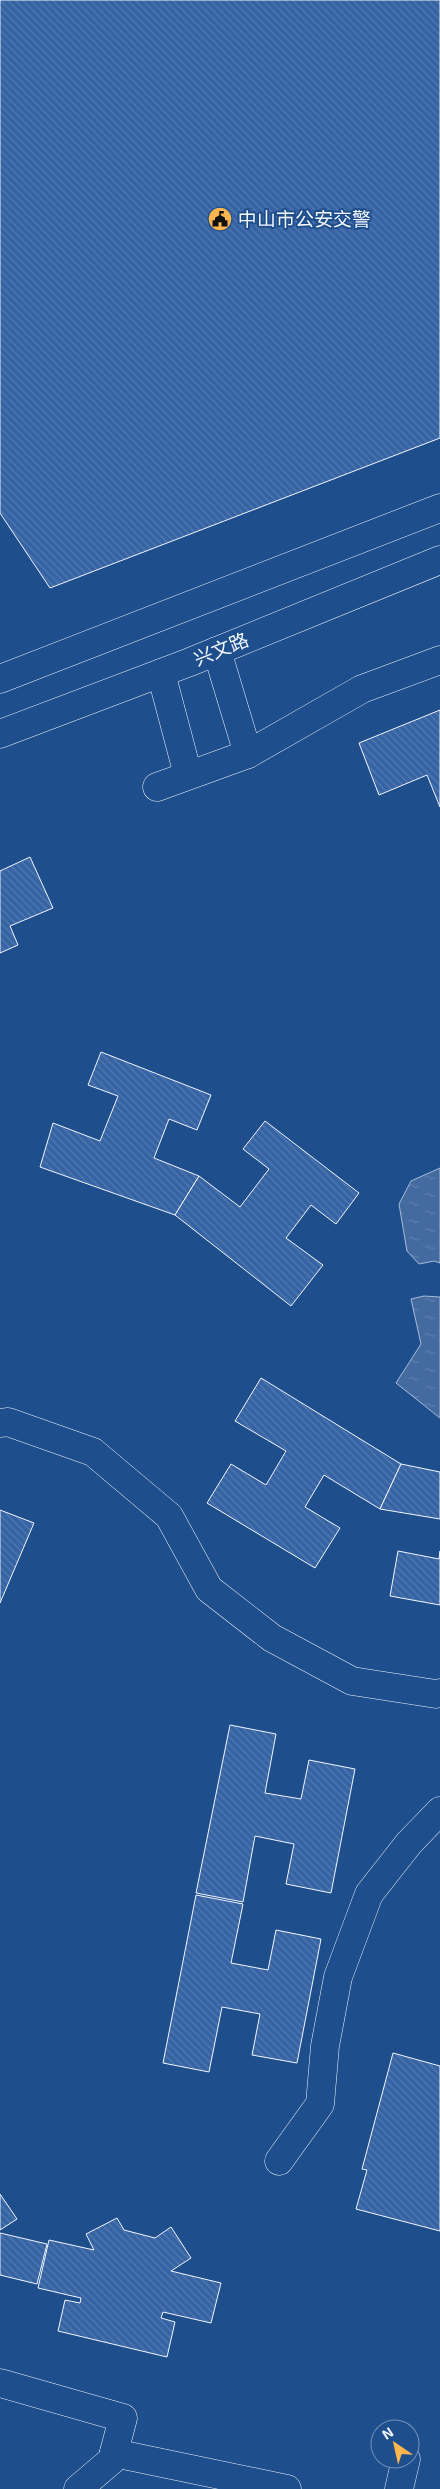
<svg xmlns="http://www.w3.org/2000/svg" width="440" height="2489" viewBox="0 0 440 2489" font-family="'Exo 2','Noto Sans SC',sans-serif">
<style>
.water{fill:url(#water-ripples);stroke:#a8bbd7}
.building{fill:url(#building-back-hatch);stroke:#f2f6ff}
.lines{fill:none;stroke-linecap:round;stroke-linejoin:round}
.minor-casing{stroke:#f2f6ff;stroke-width:29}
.secondary-casing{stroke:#f2f6ff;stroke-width:29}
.minor{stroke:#1f4e8c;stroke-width:28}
.secondary{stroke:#1f4e8c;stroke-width:28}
.labels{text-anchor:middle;stroke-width:4;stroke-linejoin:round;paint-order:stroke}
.poi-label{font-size:19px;fill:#f2f6ff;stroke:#1f4e8c;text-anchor:start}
.street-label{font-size:19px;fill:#f2f6ff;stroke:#1f4e8c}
</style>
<defs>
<pattern id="water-ripples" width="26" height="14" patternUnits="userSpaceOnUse" patternTransform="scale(1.25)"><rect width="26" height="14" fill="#446ba0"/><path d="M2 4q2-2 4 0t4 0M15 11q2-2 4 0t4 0" fill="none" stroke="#5f81ae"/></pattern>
<pattern id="building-back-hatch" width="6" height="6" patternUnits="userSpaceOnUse" patternTransform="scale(1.25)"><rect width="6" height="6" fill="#3563a3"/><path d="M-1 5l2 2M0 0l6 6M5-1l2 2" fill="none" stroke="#537ab1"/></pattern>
</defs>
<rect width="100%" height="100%" fill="#1f4e8c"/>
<g class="water">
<polygon points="440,1168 440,1263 434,1261 419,1264 407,1251 399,1204 411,1181"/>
<polygon points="424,1296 440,1297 440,1418 396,1383 421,1344 411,1299"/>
</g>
<g class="building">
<polygon points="0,0 440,0 440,438 50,588 0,513"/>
<polygon points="440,710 440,807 427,775 379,795 359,743"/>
<polygon points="30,857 53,908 10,926 18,945 0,953 0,871"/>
<polygon points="101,1052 211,1095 197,1130 169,1119 154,1158 199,1176 175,1215 40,1167 53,1123 100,1141 118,1096 88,1085"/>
<polygon points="265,1121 359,1193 336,1224 311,1205 286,1238 323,1265 291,1306 175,1215 199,1176 240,1207 269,1169 243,1149"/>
<polygon points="261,1378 401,1464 380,1509 324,1475 305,1507 340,1528 315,1568 207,1503 231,1464 266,1485 286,1451 235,1421"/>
<polygon points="401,1464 440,1472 440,1519 380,1509"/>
<polygon points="0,1510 34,1523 0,1603"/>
<polygon points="398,1551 439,1559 440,1551 440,1605 390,1596"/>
<polygon points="230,1725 276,1734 265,1793 301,1799 309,1760 355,1769 331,1893 286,1884 294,1844 255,1836 243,1902 196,1893"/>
<polygon points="196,1895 243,1904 231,1963 268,1970 276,1930 321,1939 297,2063 252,2055 260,2014 222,2007 209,2072 163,2063"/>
<polygon points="393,2053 440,2066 440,2231 356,2209 367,2170 362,2169"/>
<polygon points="0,2194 17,2219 0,2230"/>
<polygon points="117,2218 124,2230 155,2238 171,2227 191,2258 171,2271 221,2283 211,2323 163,2312 161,2318 175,2322 167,2357 58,2331 65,2300 80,2303 81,2298 38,2288 49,2240 94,2250 86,2234"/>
<polygon points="0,2233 47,2244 37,2284 0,2275"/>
</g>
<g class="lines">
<g class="minor-casing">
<g id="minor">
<polyline points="217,651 248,754"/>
<polyline points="161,673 188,775"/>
<polyline points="157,787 248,754 362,689 440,660"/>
<polyline points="0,1423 8,1422 93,1452 169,1516 209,1589 272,1638 352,1681 436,1694 440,1693"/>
<polyline points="279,2161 320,2104 325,2046 338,1977 369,1894 409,1843 440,1811"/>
<polyline points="0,2383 123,2418 112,2460 78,2489"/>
<polyline points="114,2453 287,2489"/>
<polyline points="399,2489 406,2459"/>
</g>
</g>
<g class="secondary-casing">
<g id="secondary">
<polyline points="0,679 440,508"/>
<polyline points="0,734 190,662 440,560"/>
</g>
</g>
<use href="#minor" class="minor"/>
<use href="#secondary" class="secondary"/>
</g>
<defs>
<g id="civic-disc" transform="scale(1.25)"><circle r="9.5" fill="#ffb74d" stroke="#1f4e8c"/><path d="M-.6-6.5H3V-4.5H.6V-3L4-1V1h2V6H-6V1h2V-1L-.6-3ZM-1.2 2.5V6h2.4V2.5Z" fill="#111"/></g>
</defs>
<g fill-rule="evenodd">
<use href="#civic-disc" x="220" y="219"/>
</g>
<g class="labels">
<g class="poi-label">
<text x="238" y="226">中山市公安交警</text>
</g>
<g class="street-label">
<text transform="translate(221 649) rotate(-22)" y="7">兴文路</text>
</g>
</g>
<g transform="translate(395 2444) rotate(326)"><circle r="24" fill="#1f4e8c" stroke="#7391ba"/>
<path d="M0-4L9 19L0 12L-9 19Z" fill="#ffb74d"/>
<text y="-8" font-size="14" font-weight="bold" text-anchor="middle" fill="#f2f6ff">N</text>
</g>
</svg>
